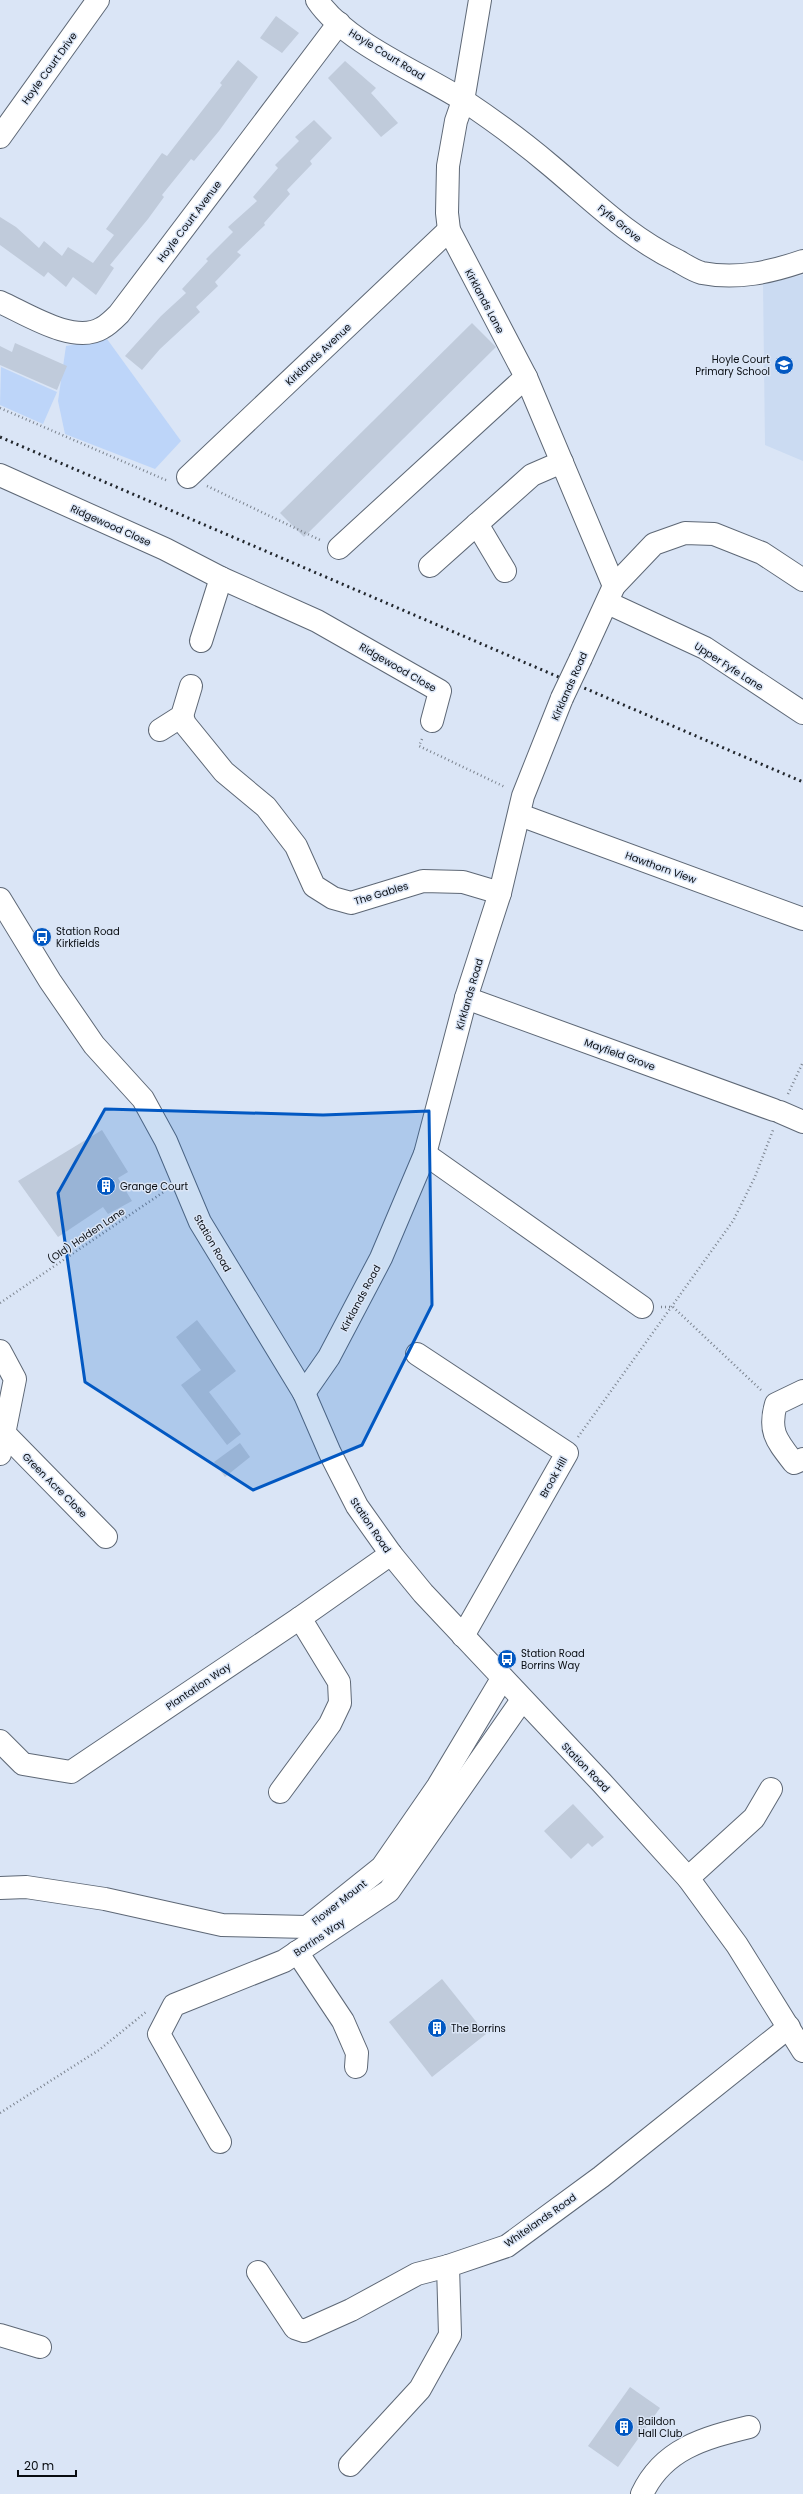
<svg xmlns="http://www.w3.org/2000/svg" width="803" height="2494" viewBox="0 0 803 2494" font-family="Poppins,sans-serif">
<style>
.built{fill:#cbdbf2}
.green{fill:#bdd5f9}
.building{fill:#c0cbdb}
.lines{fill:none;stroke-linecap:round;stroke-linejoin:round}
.minor-casing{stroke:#5e6876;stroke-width:24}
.path{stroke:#7b838e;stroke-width:2.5;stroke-dasharray:1 3;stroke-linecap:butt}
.minor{stroke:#fff;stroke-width:22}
.rail{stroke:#21262c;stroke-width:3;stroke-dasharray:2 4;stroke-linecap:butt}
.minor-bridge-casing{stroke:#5e6876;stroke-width:24;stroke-linecap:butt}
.minor-bridge{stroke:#fff;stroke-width:22}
.marked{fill:#0258c2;fill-opacity:0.2;stroke:#0258c2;stroke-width:3;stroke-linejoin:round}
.labels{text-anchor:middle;stroke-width:3;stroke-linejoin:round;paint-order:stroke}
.street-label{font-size:10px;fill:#080c11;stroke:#dae5f6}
.poi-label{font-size:10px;fill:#080c11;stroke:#dae5f6;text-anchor:start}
</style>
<rect width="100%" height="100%" fill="#dae5f6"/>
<polygon class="built" points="803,275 803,461 765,445 763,284"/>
<g class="green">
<polygon points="107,339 181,441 155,469 65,434 58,401 66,346"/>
<polygon points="1,367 57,392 43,424 0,405"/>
</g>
<g class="building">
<polygon points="276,16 299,33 282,53 260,38"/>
<polygon points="238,60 258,77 219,131 194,161 191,159 162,195 164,197 148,219 110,265 114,268 96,295 73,277 66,287 48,272 44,277 0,245 0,217 16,227 39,248 44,241 62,256 68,247 93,263 114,235 106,229 162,153 167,156 222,85 220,83"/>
<polygon points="345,61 376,88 371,93 398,123 381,137 328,78"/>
<polygon points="314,120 332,138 310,161 312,164 287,190 290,194 264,223 265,225 237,252 241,255 215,282 218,286 196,307 200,312 160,349 142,370 125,356 161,316 186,293 182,289 208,261 206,259 233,232 228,227 257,201 253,197 278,168 275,165 299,141 295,137"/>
<polygon points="472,323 496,347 304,537 280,513"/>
<polygon points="15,343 67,366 57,390 0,365 0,346 12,352"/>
<polygon points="102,1130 128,1172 118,1178 132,1201 108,1214 103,1207 58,1237 18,1181"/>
<polygon points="197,1320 236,1371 209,1392 241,1434 227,1445 181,1385 201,1370 176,1337"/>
<polygon points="240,1443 250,1457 225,1477 214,1462"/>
<polygon points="573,1804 604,1837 592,1847 588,1843 571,1859 544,1831"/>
<polygon points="442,1979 486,2034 432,2077 389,2022"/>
<polygon points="630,2387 660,2408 618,2467 588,2446"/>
</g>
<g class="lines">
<g class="minor-casing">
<g id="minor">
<path d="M317,0C346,43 419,72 463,100C493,120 523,142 550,165C592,200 628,237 678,261C685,265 694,271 702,273C737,280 771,272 803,261"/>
<polyline points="480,0 463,101 456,121 448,166 447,213 449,230 526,377 614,586"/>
<polyline points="0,137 98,0"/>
<path d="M0,302C27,314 74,345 102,328C108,325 114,319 119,314L339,23"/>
<polyline points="0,475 165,549 221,578 317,621 440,691 432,721"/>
<polyline points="188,477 449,230"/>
<polyline points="477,524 505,571"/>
<polyline points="339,548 526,377"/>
<polyline points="430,566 532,475 562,462"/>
<polyline points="608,603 705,648 803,713"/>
<polyline points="201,641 221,578"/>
<polyline points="581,658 614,586 654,544 685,533 714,534 762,553 803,580"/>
<polyline points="182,716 185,724 224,772 266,807 296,846 314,886 333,898 351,903 423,881 463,882 500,893"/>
<polyline points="160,730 182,716 191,686"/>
<polyline points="520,815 803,919"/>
<polyline points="0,899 50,981 94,1045 143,1099 166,1141 200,1222 304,1393 330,1453 357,1506 391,1554 423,1593 602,1783 688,1878 737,1945 803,2051"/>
<polyline points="466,998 774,1110"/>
<polyline points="780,1112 803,1122"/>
<polyline points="425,1154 642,1307"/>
<polyline points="0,1351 15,1379 0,1454"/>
<polyline points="417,1354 567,1453 463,1636"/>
<path d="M803,1391L776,1404C768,1432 777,1441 794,1463L803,1459"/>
<polyline points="304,1393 329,1357 381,1258 425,1154 466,998 500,893 523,796 562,698"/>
<polyline points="4,1433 106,1537"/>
<polyline points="0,1741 23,1764 71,1772 300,1618 391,1554"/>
<polyline points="280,1792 330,1724 340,1703 339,1682 300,1618"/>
<polyline points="688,1878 754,1818 771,1789"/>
<polyline points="0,1888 26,1887 105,1899 222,1925 307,1927 382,1867 438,1786 502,1679"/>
<polyline points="297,1952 343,2021 357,2053 356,2067"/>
<polyline points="220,2142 159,2034 174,2005 284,1961 389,1891 522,1700"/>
<polyline points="258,2272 295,2328 304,2331 351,2310 417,2274 448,2266"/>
<polyline points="0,2335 40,2347"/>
<polyline points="350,2465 420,2389 450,2335 448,2266 507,2246 601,2177 789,2027"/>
<path d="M642,2494C663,2449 704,2438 749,2427"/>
</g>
</g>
<g class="path">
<polyline points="0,408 168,481"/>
<polyline points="207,486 320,540"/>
<polyline points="422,739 419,746 505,787"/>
<polyline points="788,1094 803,1062"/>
<polyline points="0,1303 165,1191"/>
<polyline points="661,1307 673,1307 761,1390"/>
<polyline points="578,1437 733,1221 755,1177 773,1130"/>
<polyline points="0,2113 99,2050 146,2012"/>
</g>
<use href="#minor" class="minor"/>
<polyline class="rail" points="0,437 803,782"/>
<g class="minor-bridge-casing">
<polyline id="minor-bridge" points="562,698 581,658"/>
</g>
<use href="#minor-bridge" class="minor-bridge"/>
</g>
<path class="marked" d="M105,1109L323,1115L429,1111L432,1305L362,1445L253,1490L85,1382L58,1193Z"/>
<defs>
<g id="school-disc" transform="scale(1)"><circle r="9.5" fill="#0258c2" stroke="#dae5f6"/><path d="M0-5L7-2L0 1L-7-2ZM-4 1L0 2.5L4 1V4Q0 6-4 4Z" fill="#fff"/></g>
<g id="bus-disc" transform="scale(1)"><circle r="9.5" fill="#0258c2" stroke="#dae5f6"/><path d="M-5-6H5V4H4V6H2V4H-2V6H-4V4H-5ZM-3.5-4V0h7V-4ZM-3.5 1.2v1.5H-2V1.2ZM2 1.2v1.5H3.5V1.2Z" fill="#fff"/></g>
<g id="building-disc" transform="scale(1)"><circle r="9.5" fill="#0258c2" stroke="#dae5f6"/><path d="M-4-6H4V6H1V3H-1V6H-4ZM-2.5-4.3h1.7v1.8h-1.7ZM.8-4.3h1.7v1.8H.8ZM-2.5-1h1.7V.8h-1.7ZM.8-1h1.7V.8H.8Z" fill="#fff"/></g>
</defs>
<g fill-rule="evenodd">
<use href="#school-disc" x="784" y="365"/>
<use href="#bus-disc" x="42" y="937"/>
<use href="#building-disc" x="106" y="1186"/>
<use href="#bus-disc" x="507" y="1659"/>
<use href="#building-disc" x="437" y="2028"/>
<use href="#building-disc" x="624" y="2427"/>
</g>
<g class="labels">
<g class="street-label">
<text transform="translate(387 54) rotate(32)" y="4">Hoyle Court Road</text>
<text transform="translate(49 68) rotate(-54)" y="4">Hoyle Court Drive</text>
<text transform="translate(189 221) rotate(-53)" y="4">Hoyle Court Avenue</text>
<text transform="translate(620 223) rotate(39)" y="4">Fyfe Grove</text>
<text transform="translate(485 301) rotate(62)" y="4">Kirklands Lane</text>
<text transform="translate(318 354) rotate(-43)" y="4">Kirklands Avenue</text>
<text transform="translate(111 525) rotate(24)" y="4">Ridgewood Close</text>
<text transform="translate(729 666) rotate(33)" y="4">Upper Fyfe Lane</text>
<text transform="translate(398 667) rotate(30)" y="4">Ridgewood Close</text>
<text transform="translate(569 686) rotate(-66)" y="4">Kirklands Road</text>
<text transform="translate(661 867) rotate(20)" y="4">Hawthorn View</text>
<text transform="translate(381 893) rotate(-17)" y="4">The Gables</text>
<text transform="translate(469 994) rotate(-74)" y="4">Kirklands Road</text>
<text transform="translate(620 1054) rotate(20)" y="4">Mayfield Grove</text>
<text transform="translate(86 1235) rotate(-34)" y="4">(Old) Holden Lane</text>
<text transform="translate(213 1243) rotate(60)" y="4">Station Road</text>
<text transform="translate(360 1298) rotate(-62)" y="4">Kirklands Road</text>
<text transform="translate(553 1477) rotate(-61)" y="4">Brook Hill</text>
<text transform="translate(55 1485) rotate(45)" y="4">Green Acre Close</text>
<text transform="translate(371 1525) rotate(56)" y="4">Station Road</text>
<text transform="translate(198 1686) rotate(-34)" y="4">Plantation Way</text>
<text transform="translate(586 1767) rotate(46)" y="4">Station Road</text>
<text transform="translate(339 1902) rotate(-38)" y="4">Flower Mount</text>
<text transform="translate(319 1937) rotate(-34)" y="4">Borrins Way</text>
<text transform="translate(540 2220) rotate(-35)" y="4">Whitelands Road</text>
</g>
<g class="poi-label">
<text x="770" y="363" text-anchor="end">Hoyle Court<tspan x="770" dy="12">Primary School</tspan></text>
<text x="56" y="935">Station Road<tspan x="56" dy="12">Kirkfields</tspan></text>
<text x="120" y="1190">Grange Court</text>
<text x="521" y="1657">Station Road<tspan x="521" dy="12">Borrins Way</tspan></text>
<text x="451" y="2032">The Borrins</text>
<text x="638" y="2425">Baildon<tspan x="638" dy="12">Hall Club</tspan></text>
</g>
</g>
<path d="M18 2470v6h58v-6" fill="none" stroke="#080c11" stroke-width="2"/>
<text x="24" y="2470" font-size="12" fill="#080c11" stroke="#dae5f6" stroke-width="3" paint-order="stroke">20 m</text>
</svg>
